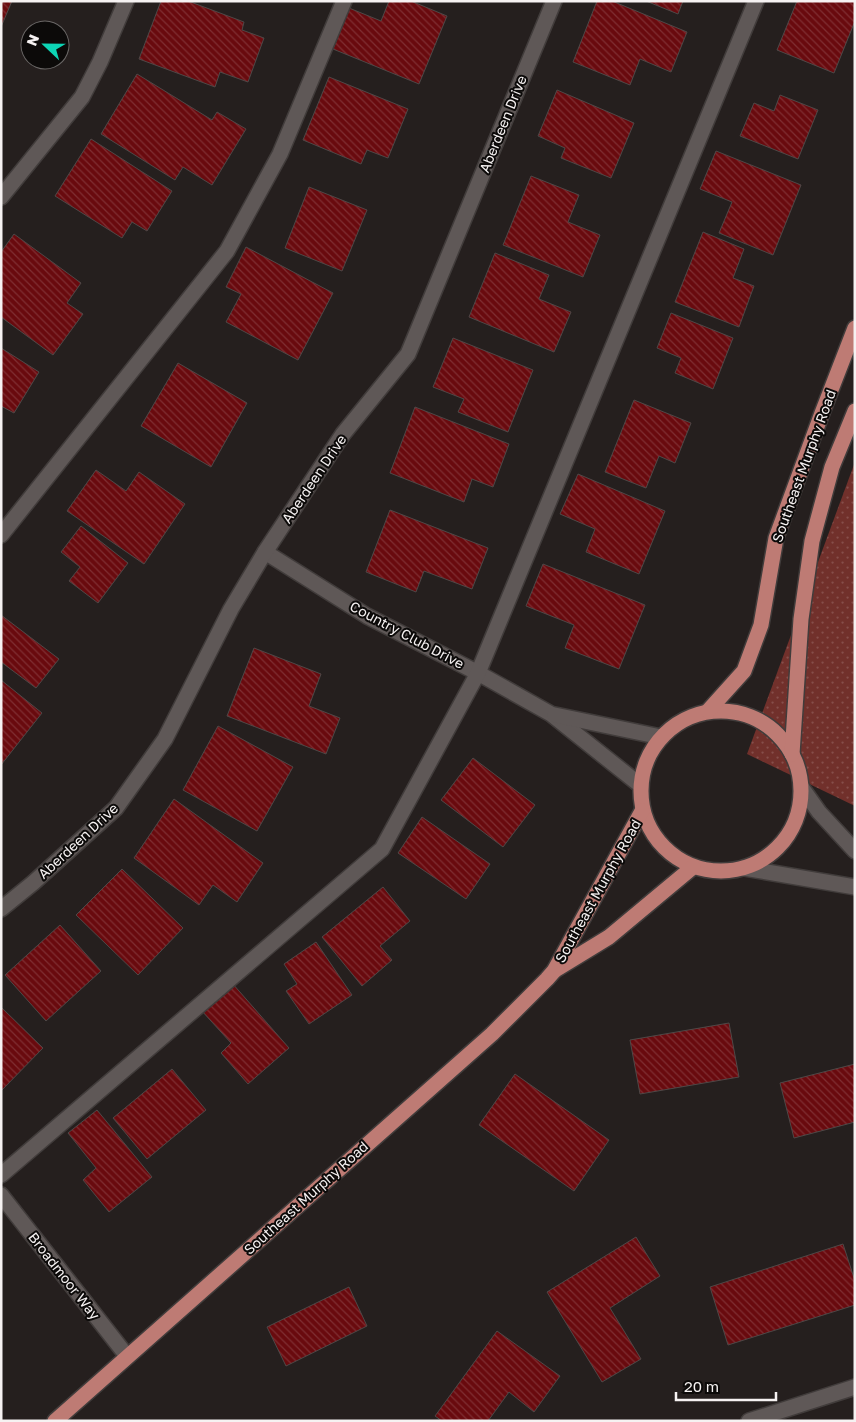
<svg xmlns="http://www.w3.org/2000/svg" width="856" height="1422" viewBox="0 0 856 1422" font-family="'Golos Text',sans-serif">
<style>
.grass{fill:url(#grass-dots)}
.building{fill:url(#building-back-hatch);stroke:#4e4847}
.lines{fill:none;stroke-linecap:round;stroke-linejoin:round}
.minor-casing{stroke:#413c3b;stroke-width:18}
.major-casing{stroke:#413c3b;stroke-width:18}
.minor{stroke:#5f5857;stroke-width:15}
.major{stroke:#be7b74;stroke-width:15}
.labels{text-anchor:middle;stroke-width:4;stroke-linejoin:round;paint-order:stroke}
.street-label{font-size:14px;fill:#f6f2f2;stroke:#0c0a09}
</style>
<defs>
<pattern id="grass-dots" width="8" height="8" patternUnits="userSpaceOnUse" patternTransform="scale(1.25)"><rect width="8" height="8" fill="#71302b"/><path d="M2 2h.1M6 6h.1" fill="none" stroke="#864e4a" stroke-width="1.8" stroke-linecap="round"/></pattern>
<pattern id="building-back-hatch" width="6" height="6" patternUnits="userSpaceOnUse" patternTransform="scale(1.25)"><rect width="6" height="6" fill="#690a0e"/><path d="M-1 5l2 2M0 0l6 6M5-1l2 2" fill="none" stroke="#7f2e32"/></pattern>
</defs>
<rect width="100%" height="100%" fill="#251f1e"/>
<polygon class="grass" points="855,462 855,806 747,754"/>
<g class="building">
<polygon points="1,1 12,1 1,27"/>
<polygon points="161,1 188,1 244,22 242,30 264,38 248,82 220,72 215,87 139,59"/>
<polygon points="389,1 411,1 447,16 419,84 333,49 349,8 381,21"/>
<polygon points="597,1 612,1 687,32 671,72 640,59 630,85 573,62"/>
<polygon points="646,1 683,1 678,14"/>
<polygon points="797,1 855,1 855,21 834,73 777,50"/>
<polygon points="137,74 212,120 217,112 246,129 212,185 183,167 175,180 101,134"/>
<polygon points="329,77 408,109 388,158 367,150 361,164 303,140"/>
<polygon points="557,90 634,123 611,178 561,158 565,148 538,136"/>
<polygon points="780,95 818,110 798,159 740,136 754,103 774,111"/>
<polygon points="91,139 172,191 147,231 132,222 122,238 55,196"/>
<polygon points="716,151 801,185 773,255 719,233 732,202 700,189"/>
<polygon points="531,176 579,195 568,222 600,235 583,277 503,245"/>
<polygon points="309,187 367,210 342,271 285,248"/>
<polygon points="703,232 744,249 733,278 754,286 739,327 675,302"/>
<polygon points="14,234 81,283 67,303 83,314 53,355 1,317 1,252"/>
<polygon points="246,247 333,293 298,360 226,322 241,294 226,287"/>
<polygon points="495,253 549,275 539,299 571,312 554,352 469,317"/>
<polygon points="671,313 733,338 713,389 675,373 681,358 657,348"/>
<polygon points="453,338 533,370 508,432 458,412 464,399 433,387"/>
<polygon points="1,348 39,372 14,413 1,406"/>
<polygon points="178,363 247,403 211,467 141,426"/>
<polygon points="634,400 691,423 675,463 659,456 646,488 605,472"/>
<polygon points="415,407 509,444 493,487 472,479 464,502 390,473"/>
<polygon points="96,470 126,491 139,472 185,504 144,564 67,511"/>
<polygon points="578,474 665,511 639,574 586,552 595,529 560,514"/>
<polygon points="390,510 488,548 472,589 424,571 416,592 366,572"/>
<polygon points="81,526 128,563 98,603 69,581 80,567 61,552"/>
<polygon points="543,564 645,605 619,669 565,648 574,625 526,606"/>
<polygon points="1,615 59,659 36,688 1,662"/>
<polygon points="254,648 321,674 309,706 340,718 326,754 227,716"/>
<polygon points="1,680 42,713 1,765"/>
<polygon points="218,726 293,767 257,831 183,790"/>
<polygon points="473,758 535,805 503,847 441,800"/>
<polygon points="174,799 263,863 237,902 213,885 199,905 134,858"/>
<polygon points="422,817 490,864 466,899 398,853"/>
<polygon points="122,869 183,928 138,975 76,915"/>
<polygon points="383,887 410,921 380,946 392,960 362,986 322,937"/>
<polygon points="60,925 101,971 46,1021 5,975"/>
<polygon points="316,942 352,995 309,1024 286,991 297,984 284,964"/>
<polygon points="232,983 289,1048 248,1084 221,1053 231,1043 201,1010"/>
<polygon points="1,1007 43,1048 1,1091"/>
<polygon points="729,1023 739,1077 640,1094 630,1040"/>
<polygon points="855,1064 855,1122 794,1138 780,1083"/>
<polygon points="172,1069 206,1110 147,1159 113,1118"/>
<polygon points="515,1074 609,1140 574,1191 479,1125"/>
<polygon points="97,1110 152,1177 109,1212 83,1180 96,1168 68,1133"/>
<polygon points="636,1237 660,1276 610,1308 641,1359 602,1382 547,1292"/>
<polygon points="843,1244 855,1281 855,1305 728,1345 710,1287"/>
<polygon points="349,1287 367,1326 286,1366 267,1327"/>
<polygon points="497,1331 560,1376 534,1412 509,1392 488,1421 442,1421 435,1416"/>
</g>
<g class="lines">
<g class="minor-casing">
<g id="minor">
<polyline points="1,197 82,97 100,62 126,1"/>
<polyline points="1,535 227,251 280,154 344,1"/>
<polyline points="265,552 367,616 478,673 551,714 640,785"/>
<polyline points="555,715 661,737"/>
<polyline points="802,788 819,812 855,851"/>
<polyline points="744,868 855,887"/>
<polyline points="1,909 33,883 116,808 165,739 231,609 265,552 343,434 408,354 554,1"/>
<polyline points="1,1175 382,849 478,673 756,1"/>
<polyline points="1,1195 127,1356"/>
<polyline points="749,1421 855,1387"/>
</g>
</g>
<g class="major-casing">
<g id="major">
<circle cx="721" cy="791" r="80"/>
<polyline points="708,711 744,671 761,625 776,538 822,413 855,328"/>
<polyline points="792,754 801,619 812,541 832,467 855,411"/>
<polyline points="555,970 609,937 693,867"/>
<polyline points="55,1421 492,1034 547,979 554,971 642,811"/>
</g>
</g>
<use href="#minor" class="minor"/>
<use href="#major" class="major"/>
</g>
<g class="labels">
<g class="street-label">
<text transform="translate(503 124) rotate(-68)" y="5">Aberdeen Drive</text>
<text transform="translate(804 466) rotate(-70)" y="5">Southeast Murphy Road</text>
<text transform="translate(314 479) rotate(-56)" y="5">Aberdeen Drive</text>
<text transform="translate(407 635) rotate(28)" y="5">Country Club Drive</text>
<text transform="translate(78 841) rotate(-43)" y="5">Aberdeen Drive</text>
<text transform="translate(598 891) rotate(-61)" y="5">Southeast Murphy Road</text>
<text transform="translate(306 1198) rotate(-42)" y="5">Southeast Murphy Road</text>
<text transform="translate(64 1276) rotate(52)" y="5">Broadmoor Way</text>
</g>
</g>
<rect width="856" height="1422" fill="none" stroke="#f6f2f2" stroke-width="5"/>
<g transform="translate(45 45) rotate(292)"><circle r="24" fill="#0c0a09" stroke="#6a6766"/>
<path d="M0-4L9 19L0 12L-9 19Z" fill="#0dd5b5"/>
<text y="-8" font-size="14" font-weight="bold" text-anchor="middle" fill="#f6f2f2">N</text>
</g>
<path d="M676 1392v8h100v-8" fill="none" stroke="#f6f2f2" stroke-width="2.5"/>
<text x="684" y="1392" font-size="15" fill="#f6f2f2" stroke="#0c0a09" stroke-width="4" paint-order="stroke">20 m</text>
</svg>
